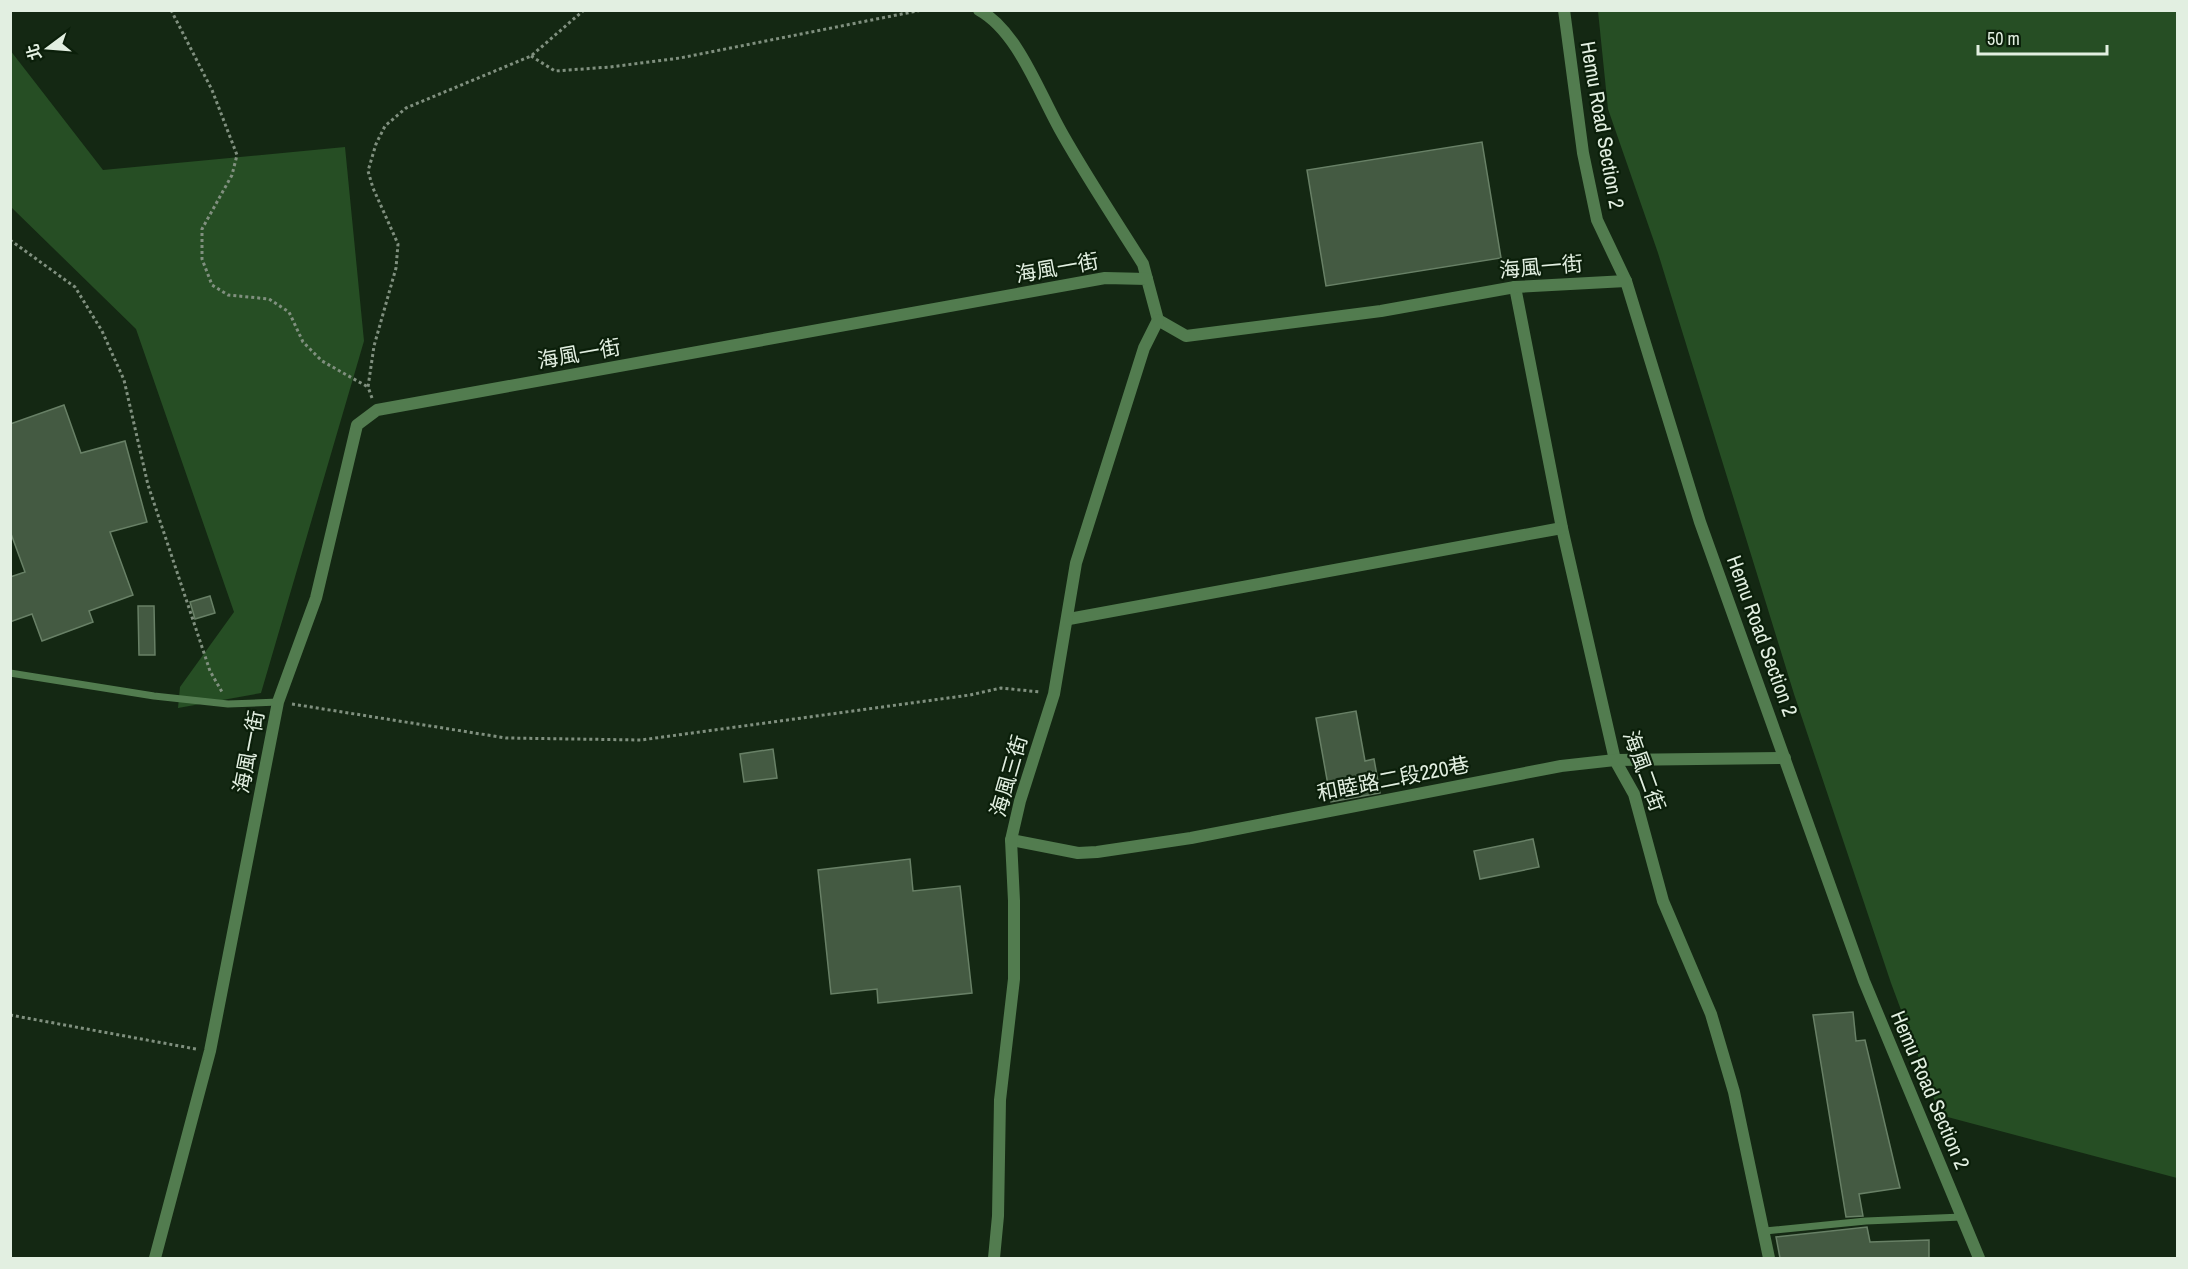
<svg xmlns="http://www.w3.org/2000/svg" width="2188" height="1269" viewBox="0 0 2188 1269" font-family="'Archivo Narrow','Noto Sans TC',sans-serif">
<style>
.green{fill:#264e24}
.building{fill:#445a42;stroke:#688066;stroke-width:1.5}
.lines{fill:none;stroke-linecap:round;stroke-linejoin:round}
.path{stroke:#80907f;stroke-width:3;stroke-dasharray:3 3;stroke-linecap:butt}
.service{stroke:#527c4f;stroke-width:7}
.minor{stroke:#527c4f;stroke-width:12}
.tertiary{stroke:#527c4f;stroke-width:12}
.labels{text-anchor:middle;stroke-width:4.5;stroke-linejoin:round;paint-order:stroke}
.street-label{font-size:21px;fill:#e2efe1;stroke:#0b1f0a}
</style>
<rect width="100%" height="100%" fill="#142813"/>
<g class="green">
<polygon points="1598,11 2177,11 2177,1178 1940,1115 1891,983 1794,694 1658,253 1608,109"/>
<polygon points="10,50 103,170 345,147 364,341 261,693 178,708 180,687 234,612 136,329 11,207"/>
</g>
<g class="building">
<polygon points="1482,142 1501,258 1326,286 1307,170"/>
<polygon points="64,405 81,453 125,441 147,522 110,532 133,595 89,611 93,622 42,641 32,614 10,622 10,577 25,572 10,531 10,424"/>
<polygon points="210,596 215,613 195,619 190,602"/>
<polygon points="138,606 154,606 155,655 139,655"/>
<polygon points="1356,711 1365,761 1374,759 1380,793 1331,802 1316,718"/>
<polygon points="773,749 777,778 744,782 740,754"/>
<polygon points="1533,839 1539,867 1480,879 1474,851"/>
<polygon points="910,859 913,891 960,886 972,993 878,1003 877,989 831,994 818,870"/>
<polygon points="1853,1012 1856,1041 1865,1040 1900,1188 1859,1194 1863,1216 1846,1217 1813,1015"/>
<polygon points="1867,1227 1870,1242 1929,1240 1929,1258 1780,1258 1776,1237"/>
</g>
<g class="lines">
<g class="path">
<polyline points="171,10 212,90 237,155 232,175 202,229 202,259 212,285 228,295 269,299 289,312 303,342 322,361 368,387"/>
<polyline points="531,56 555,71 610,67 680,58 922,10"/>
<polyline points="10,240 75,287 102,331 124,380 148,485 210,671 222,692"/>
<polyline points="372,398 368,387 374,346 396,268 398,244 373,188 368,171 376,144 385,126 406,108 531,56 584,10"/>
<polyline points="292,704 506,738 641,740 970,695 1001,688 1040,692"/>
<polyline points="10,1015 196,1049"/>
</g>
<g class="service">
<polyline points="10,673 154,696 228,704 278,702"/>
<polyline points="1765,1231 1866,1221 1962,1217"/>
</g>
<g class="minor">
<path d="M979,10C1019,32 1040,96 1063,135C1088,179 1116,221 1143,264L1147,279"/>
<polyline points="1515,287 1562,528 1615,760 1634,794 1663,901 1711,1014 1734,1092 1769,1258"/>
<polyline points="1069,619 1562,528"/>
<polyline points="1011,840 1078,853 1097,852 1191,838 1561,766 1615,760 1785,758"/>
<polyline points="155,1258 210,1051 278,702 316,598 357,425 377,410 1105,278 1147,279 1158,320 1186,336 1381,311 1515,287 1626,281"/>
<polyline points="994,1258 998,1216 1000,1100 1014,979 1014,901 1011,840 1020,801 1054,694 1076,563 1144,348 1158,320"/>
</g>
<polyline class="tertiary" points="1564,10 1583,153 1597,220 1626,281 1700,522 1864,981 1979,1258"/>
</g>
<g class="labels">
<g class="street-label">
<text transform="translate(1602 125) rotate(80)" y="7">Hemu Road Section 2</text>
<text transform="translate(1541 267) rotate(-5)" y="7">海風一街</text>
<text transform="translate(1057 268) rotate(-10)" y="7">海風一街</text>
<text transform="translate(579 354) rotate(-10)" y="7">海風一街</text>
<text transform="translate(1762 636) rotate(70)" y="7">Hemu Road Section 2</text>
<text transform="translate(249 752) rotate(-79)" y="7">海風一街</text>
<text transform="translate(1644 771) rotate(70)" y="7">海風二街</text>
<text transform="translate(1009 776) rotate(-74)" y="7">海風三街</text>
<text transform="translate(1393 779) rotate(-11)" y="7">和睦路二段220巷</text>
<text transform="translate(1930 1090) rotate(67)" y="7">Hemu Road Section 2</text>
</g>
</g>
<rect width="2188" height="1269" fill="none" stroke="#e2efe1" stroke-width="24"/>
<g transform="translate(48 48) rotate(254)" stroke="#0b1f0a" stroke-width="4.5" paint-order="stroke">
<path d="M0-4.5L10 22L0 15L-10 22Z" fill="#e2efe1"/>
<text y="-9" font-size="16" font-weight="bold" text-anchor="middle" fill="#e2efe1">北</text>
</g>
<path d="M1978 45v9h129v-9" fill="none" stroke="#e2efe1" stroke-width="3"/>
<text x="1987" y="45" font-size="18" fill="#e2efe1" stroke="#0b1f0a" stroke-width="4.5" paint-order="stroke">50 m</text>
</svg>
